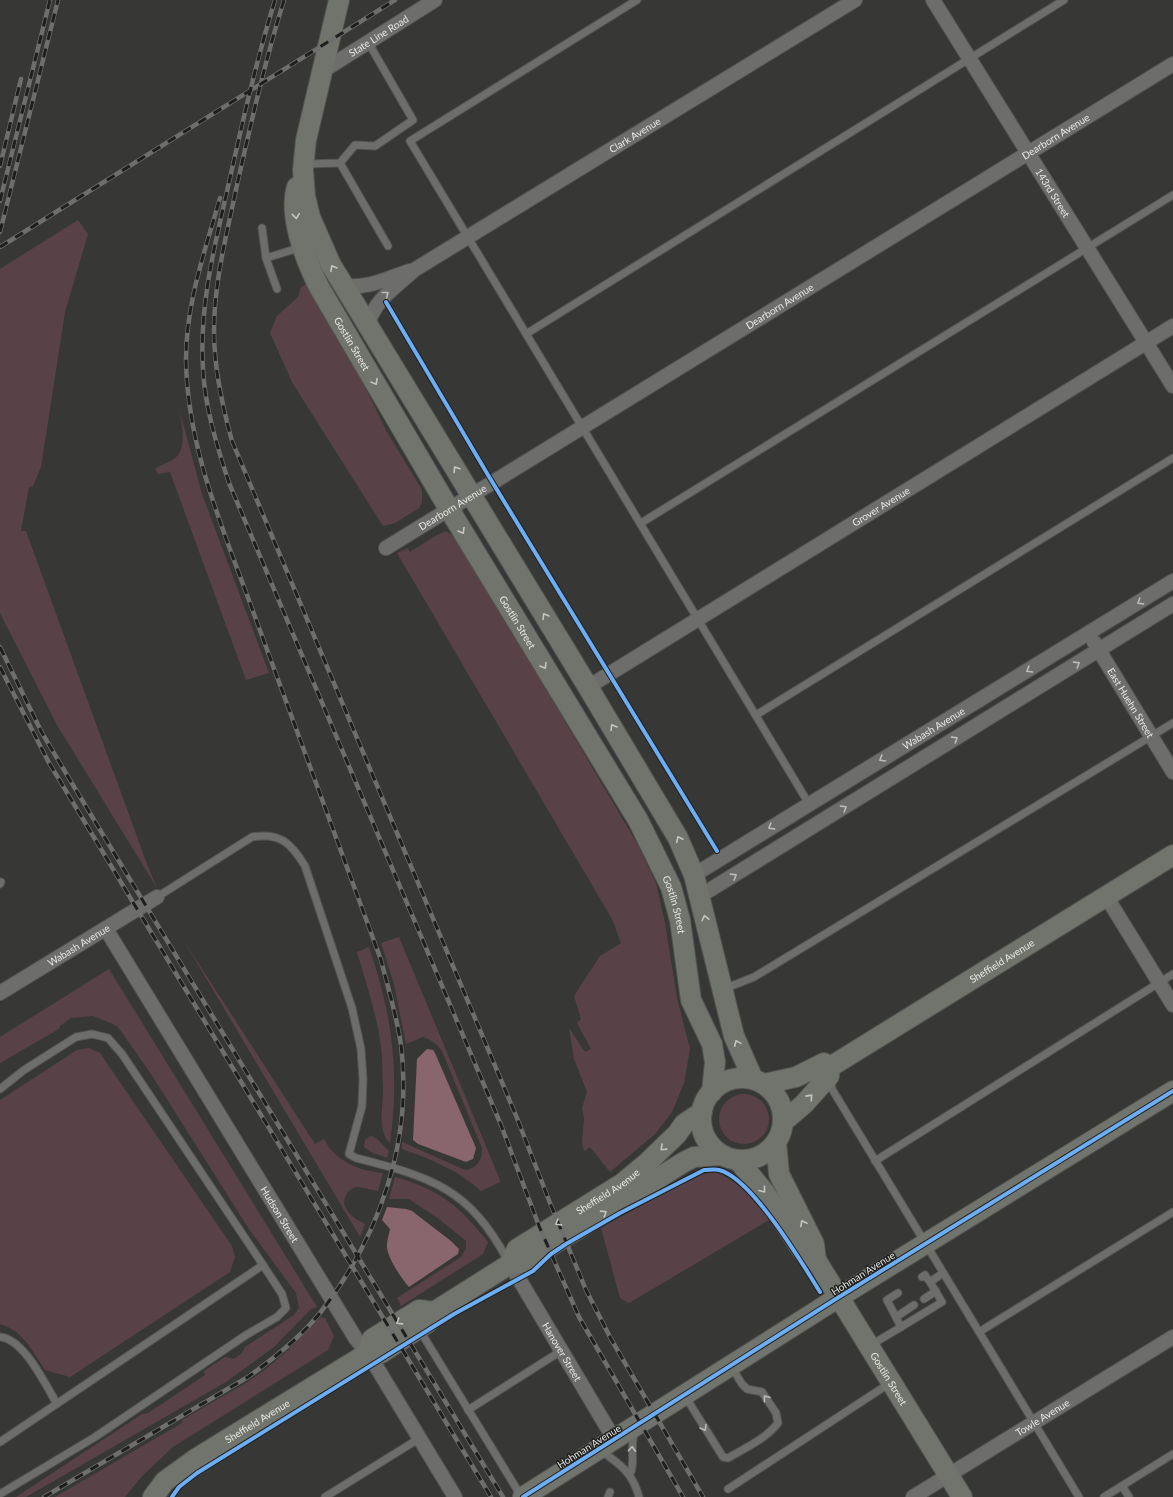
<svg xmlns="http://www.w3.org/2000/svg" width="1173" height="1497" viewBox="0 0 1173 1497" font-family="Lato,sans-serif">
<style>
.green{fill:#594247}
.water{fill:#89656d}
.lines{fill:none;stroke-linecap:round;stroke-linejoin:round}
.lane-casing{stroke:#535452;stroke-width:9}
.street-casing{stroke:#535452;stroke-width:16}
.secondary-casing{stroke:#535452;stroke-width:22}
.lane{stroke:#6d6e6c;stroke-width:7}
.street{stroke:#6d6e6c;stroke-width:14}
.secondary{stroke:#71746d;stroke-width:20}
.rail-casing{stroke:#6e6f6d;stroke-width:4.5}
.rail{stroke:#1f201e;stroke-width:3;stroke-dasharray:9;stroke-linecap:butt}
.cycleway-casing{stroke:#1f201e;stroke-width:6}
.cycleway{stroke:#6dadf4;stroke-width:4}
.oneway{stroke:#c4c5c2}
.oneway2{stroke:#bcbdbb}
.labels{text-anchor:middle;stroke-width:3;stroke-linejoin:round;paint-order:stroke}
.street-label{font-size:10px;fill:#e7e8e6;stroke:#1f201e}
</style>
<rect width="100%" height="100%" fill="#373836"/>
<g class="green">
<polygon points="78,220 88,234 65,312 41,467 33,486 29,487 21,531 26,531 148,867 157,888 57,725 0,613 0,269"/>
<polygon points="306,284 357,371 387,432 422,490 422,502 419,508 395,523 383,526 293,384 270,333 277,316 298,297 301,287"/>
<path d="M180,412L202,494L269,673L246,680L170,472L158,474L155,469C161,464 169,463 175,458C187,450 182,424 180,412Z"/>
<polygon points="446,531 458,540 638,845 656,883 665,923 677,998 690,1049 684,1083 672,1112 655,1134 610,1172 590,1147 584,1151 582,1142 584,1118 582,1108 587,1092 574,1059 569,1028 585,1052 591,1049 577,1023 581,1019 574,996 600,956 621,943 612,919 397,553 408,548 410,552 435,536"/>
<path d="M399,937L500,1180V1182L481,1191C458,1170 431,1159 402,1149V1142L465,1170C478,1168 482,1160 482,1148L442,1051C436,1043 432,1040 423,1037L406,1044L394,984L381,943Z"/>
<path d="M184,941L315,1144L324,1139C335,1161 359,1171 383,1173L378,1191C372,1190 365,1188 359,1187C347,1187 340,1201 347,1210C351,1217 358,1220 365,1224L360,1237Z"/>
<path d="M369,947C392,1015 400,1071 390,1143C376,1130 384,1103 383,1087C382,1073 383,1060 381,1047C377,1014 366,983 357,952Z"/>
<polygon points="109,969 317,1307 311,1309 274,1347 226,1382 26,1497 16,1497 142,1414 148,1413 205,1375 204,1371 225,1357 234,1359 241,1354 245,1347 294,1315 299,1308 296,1293 249,1229 151,1074 118,1027 113,1024 93,1016 71,1018 60,1026 59,1029 0,1063 0,1037"/>
<path d="M89,1048L100,1053L232,1246L235,1257L230,1272L70,1377L45,1370C33,1352 23,1330 0,1324V1100L77,1050Z"/>
<circle cx="744" cy="1119" r="25"/>
<polygon points="371,1136 376,1138 389,1151 387,1158 371,1152 364,1147 365,1140"/>
<path d="M714,1172C738,1180 755,1200 769,1220L629,1303L620,1298L601,1228L694,1176Z"/>
<path d="M395,1177C441,1190 459,1206 488,1242L483,1254L401,1306L397,1298L461,1257L466,1248V1241L439,1219L409,1199H389Z"/>
<polygon points="321,1317 325,1318 334,1336 328,1350 173,1447 142,1476 125,1497 55,1497 182,1423 182,1420 246,1383 266,1369 285,1353"/>
</g>
<g class="water">
<polygon points="427,1049 433,1050 435,1053 476,1148 473,1159 466,1162 418,1144 413,1140 417,1059"/>
<path d="M387,1207L406,1209L412,1211L451,1241L459,1249L458,1254L409,1287C401,1278 386,1256 387,1245C387,1240 389,1234 390,1229L382,1220Z"/>
</g>
<g class="lines">
<g class="lane-casing">
<g id="lane">
<polyline points="637,0 410,141 809,804"/>
<polyline points="340,163 388,246"/>
<polyline points="305,164 340,163 355,145 375,146 413,120 368,42"/>
<polyline points="262,228 266,258 302,247"/>
<polyline points="266,258 277,289"/>
<polyline points="526,334 1064,0"/>
<polyline points="641,523 1173,195"/>
<polyline points="756,715 1173,458"/>
<polyline points="0,884 1,882"/>
<path d="M157,897L252,837C280,832 291,843 305,866L352,1008L361,1049L363,1079L362,1106L349,1154L356,1158C432,1177 470,1189 508,1261"/>
<polyline points="724,989 754,977 1173,723"/>
<polyline points="831,1079 832,1089 1079,1497"/>
<polyline points="0,1089 24,1070 76,1037 92,1034 108,1038 122,1054 263,1265 282,1294 286,1308 277,1317 246,1335 95,1437 0,1494"/>
<polyline points="875,1161 1173,974"/>
<polyline points="922,1277 925,1275 930,1282"/>
<polyline points="898,1293 887,1300 901,1327 942,1302 930,1282 943,1273"/>
<polyline points="924,1299 936,1291"/>
<polyline points="896,1317 914,1305"/>
<polyline points="419,1329 521,1496"/>
<polyline points="979,1332 1173,1212"/>
<path d="M0,1337C24,1339 45,1384 57,1404"/>
<polyline points="871,1345 901,1327"/>
<path d="M685,1396L723,1457L728,1458C745,1448 766,1439 778,1423L776,1413L762,1392L747,1389L742,1384L731,1366"/>
<polyline points="468,1410 561,1351"/>
<polyline points="0,1442 263,1265"/>
<path d="M600,1450C620,1464 633,1473 639,1497"/>
<path d="M630,1474C636,1464 629,1444 635,1431"/>
<polyline points="1122,1486 1129,1497"/>
<polyline points="728,1489 890,1383"/>
<polyline points="325,1497 420,1438"/>
<polyline points="608,1497 610,1492"/>
<polyline points="1104,1497 1173,1454"/>
</g>
</g>
<g class="street-casing">
<g id="street">
<path id="s1" d="M933,0L1173,386"/>
<path id="s2" d="M321,72L435,0"/>
<path d="M344,286C371,288 385,279 410,271"/>
<path id="s3" d="M367,325C378,296 393,290 414,270L855,0"/>
<path id="s4" d="M386,548L1173,64"/>
<path id="s5" d="M1094,642L1173,772"/>
<path id="s6" d="M588,687L1173,326"/>
<path id="s7" d="M694,875L1173,581"/>
<polyline points="700,896 1173,604"/>
<polyline points="1106,896 1173,1005"/>
<path id="s8" d="M106,929L356,1339L368,1353L455,1497"/>
<path id="s9" d="M0,993L157,897"/>
<path id="s10" d="M510,1264L614,1439"/>
<path id="s11" d="M913,1497L1173,1337"/>
</g>
</g>
<g class="secondary-casing">
<g id="secondary">
<polyline points="339,0 306,140 303,170 305,196 310,217 331,265 344,286 588,687 678,838 694,875 734,1036 753,1079"/>
<path id="s12" d="M297,187C288,216 306,261 319,287L449,509L638,820L671,887L680,920L691,1000L712,1044L715,1062L712,1092"/>
<path id="s13" d="M830,1067L1173,855"/>
<circle cx="742" cy="1119" r="41"/>
<polyline points="764,1084 796,1077 824,1063 830,1067"/>
<polyline points="783,1122 804,1104 829,1076 830,1067"/>
<polyline points="776,1142 779,1174 814,1244 816,1260"/>
<path id="s14" d="M738,1160L765,1193L802,1250L816,1260L962,1497"/>
<path id="s15" d="M510,1264L517,1249L623,1183L647,1163L677,1134L684,1124L702,1112"/>
<polyline points="368,1353 372,1339 419,1310 434,1312"/>
<path id="s16" d="M153,1497L165,1481L197,1458L368,1353H381L427,1323L434,1312L510,1264L525,1262L684,1162L694,1157L722,1155"/>
<polyline points="523,1497 839,1297 1173,1091"/>
</g>
</g>
<use href="#lane" class="lane"/>
<use href="#street" class="street"/>
<use href="#secondary" class="secondary"/>
<g class="rail-casing">
<g id="rail">
<path d="M275,0C256,62 242,124 228,187C214,248 199,307 203,369C205,408 217,446 229,483L501,1125L539,1226L579,1317L683,1497"/>
<path d="M284,0C265,61 251,123 237,185C227,233 214,281 214,331C214,369 222,405 232,441L517,1118L550,1203L586,1290L611,1339L703,1497"/>
<polyline points="0,166 21,79"/>
<polyline points="0,201 50,0"/>
<polyline points="0,232 58,0"/>
<polyline points="0,247 395,0"/>
<polyline points="0,647 42,733 76,790 503,1497"/>
<polyline points="0,667 48,761 491,1497"/>
<path d="M44,1497L248,1377C273,1359 300,1338 320,1313C379,1238 413,1141 401,1045C397,1017 388,988 381,960C340,848 299,736 258,625C227,538 187,452 186,359C186,303 205,251 220,198"/>
</g>
</g>
<use href="#rail" class="rail"/>
<g class="cycleway-casing">
<g id="cycleway">
<polyline points="386,302 488,475 717,851"/>
<path d="M172,1497L179,1487L197,1473L454,1314L533,1271L551,1254L566,1244L620,1213L704,1170C709,1170 715,1169 719,1170C752,1178 802,1263 820,1292"/>
<polyline points="523,1497 839,1297 1173,1091"/>
</g>
</g>
<use href="#cycleway" class="cycleway"/>
</g>
<defs><path id="oneway-chevron" d="M-2-3.5L2.5 0L-2 3.5" fill="none" stroke-width="1.6" stroke-linecap="round" stroke-linejoin="round"/></defs>
<g class="oneway">
<use href="#oneway-chevron" transform="translate(296 216) rotate(84)"/>
<use href="#oneway-chevron" transform="translate(333 268) rotate(-120)"/>
<use href="#oneway-chevron" transform="translate(375 382) rotate(60)"/>
<use href="#oneway-chevron" transform="translate(456 469) rotate(-122)"/>
<use href="#oneway-chevron" transform="translate(462 531) rotate(59)"/>
<use href="#oneway-chevron" transform="translate(545 616) rotate(-121)"/>
<use href="#oneway-chevron" transform="translate(544 666) rotate(59)"/>
<use href="#oneway-chevron" transform="translate(613 727) rotate(-121)"/>
<use href="#oneway-chevron" transform="translate(679 839) rotate(-116)"/>
<use href="#oneway-chevron" transform="translate(705 918) rotate(-103)"/>
<use href="#oneway-chevron" transform="translate(737 1043) rotate(-114)"/>
<use href="#oneway-chevron" transform="translate(810 1097) rotate(-48)"/>
<use href="#oneway-chevron" transform="translate(663 1148) rotate(136)"/>
<use href="#oneway-chevron" transform="translate(763 1190) rotate(52)"/>
<use href="#oneway-chevron" transform="translate(604 1213) rotate(-32)"/>
<use href="#oneway-chevron" transform="translate(558 1223) rotate(148)"/>
<use href="#oneway-chevron" transform="translate(803 1223) rotate(-117)"/>
<use href="#oneway-chevron" transform="translate(399 1322) rotate(148)"/>
</g>
<g class="oneway2">
<use href="#oneway-chevron" transform="translate(386 294) rotate(-38)"/>
<use href="#oneway-chevron" transform="translate(1140 602) rotate(148)"/>
<use href="#oneway-chevron" transform="translate(1077 664) rotate(-32)"/>
<use href="#oneway-chevron" transform="translate(1029 670) rotate(149)"/>
<use href="#oneway-chevron" transform="translate(955 739) rotate(-32)"/>
<use href="#oneway-chevron" transform="translate(882 759) rotate(149)"/>
<use href="#oneway-chevron" transform="translate(844 808) rotate(-32)"/>
<use href="#oneway-chevron" transform="translate(771 827) rotate(148)"/>
<use href="#oneway-chevron" transform="translate(734 876) rotate(-32)"/>
<use href="#oneway-chevron" transform="translate(766 1398) rotate(-127)"/>
<use href="#oneway-chevron" transform="translate(704 1428) rotate(59)"/>
<use href="#oneway-chevron" transform="translate(632 1449) rotate(-86)"/>
</g>
<g class="labels">
<g class="street-label">
<text dy="4" stroke="none"><textPath href="#s2" startOffset="68">State Line Road</textPath></text>
<text dy="4" stroke="none"><textPath href="#s3" startOffset="332">Clark Avenue</textPath></text>
<text dy="4" stroke="none"><textPath href="#s4" startOffset="786">Dearborn Avenue</textPath></text>
<text dy="4" stroke="none"><textPath href="#s1" startOffset="227">143rd Street</textPath></text>
<text dy="4" stroke="none"><textPath href="#s4" startOffset="462">Dearborn Avenue</textPath></text>
<text dy="4" stroke="none"><textPath href="#s12" startOffset="170">Gostlin Street</textPath></text>
<text dy="4" stroke="none"><textPath href="#s6" startOffset="344">Grover Avenue</textPath></text>
<text dy="4" stroke="none"><textPath href="#s4" startOffset="78">Dearborn Avenue</textPath></text>
<text dy="4" stroke="none"><textPath href="#s12" startOffset="494">Gostlin Street</textPath></text>
<text dy="4" stroke="none"><textPath href="#s5" startOffset="71">East Huehn Street</textPath></text>
<text dy="4" stroke="none"><textPath href="#s7" startOffset="281">Wabash Avenue</textPath></text>
<text dy="4" stroke="none"><textPath href="#s12" startOffset="818">Gostlin Street</textPath></text>
<text dy="4" stroke="none"><textPath href="#s9" startOffset="92">Wabash Avenue</textPath></text>
<text dy="4" stroke="none"><textPath href="#s13" startOffset="202">Sheffield Avenue</textPath></text>
<text dy="4" stroke="none"><textPath href="#s15" startOffset="124">Sheffield Avenue</textPath></text>
<text dy="4" stroke="none"><textPath href="#s8" startOffset="334">Hudson Street</textPath></text>
<text transform="translate(863 1273) rotate(-32)" y="4">Hohman Avenue</text>
<text dy="4" stroke="none"><textPath href="#s10" startOffset="102">Hanover Street</textPath></text>
<text dy="4" stroke="none"><textPath href="#s14" startOffset="267">Gostlin Street</textPath></text>
<text dy="4" stroke="none"><textPath href="#s11" startOffset="152">Towle Avenue</textPath></text>
<text dy="4" stroke="none"><textPath href="#s16" startOffset="130">Sheffield Avenue</textPath></text>
<text transform="translate(589 1446) rotate(-32)" y="4">Hohman Avenue</text>
</g>
</g>
</svg>
